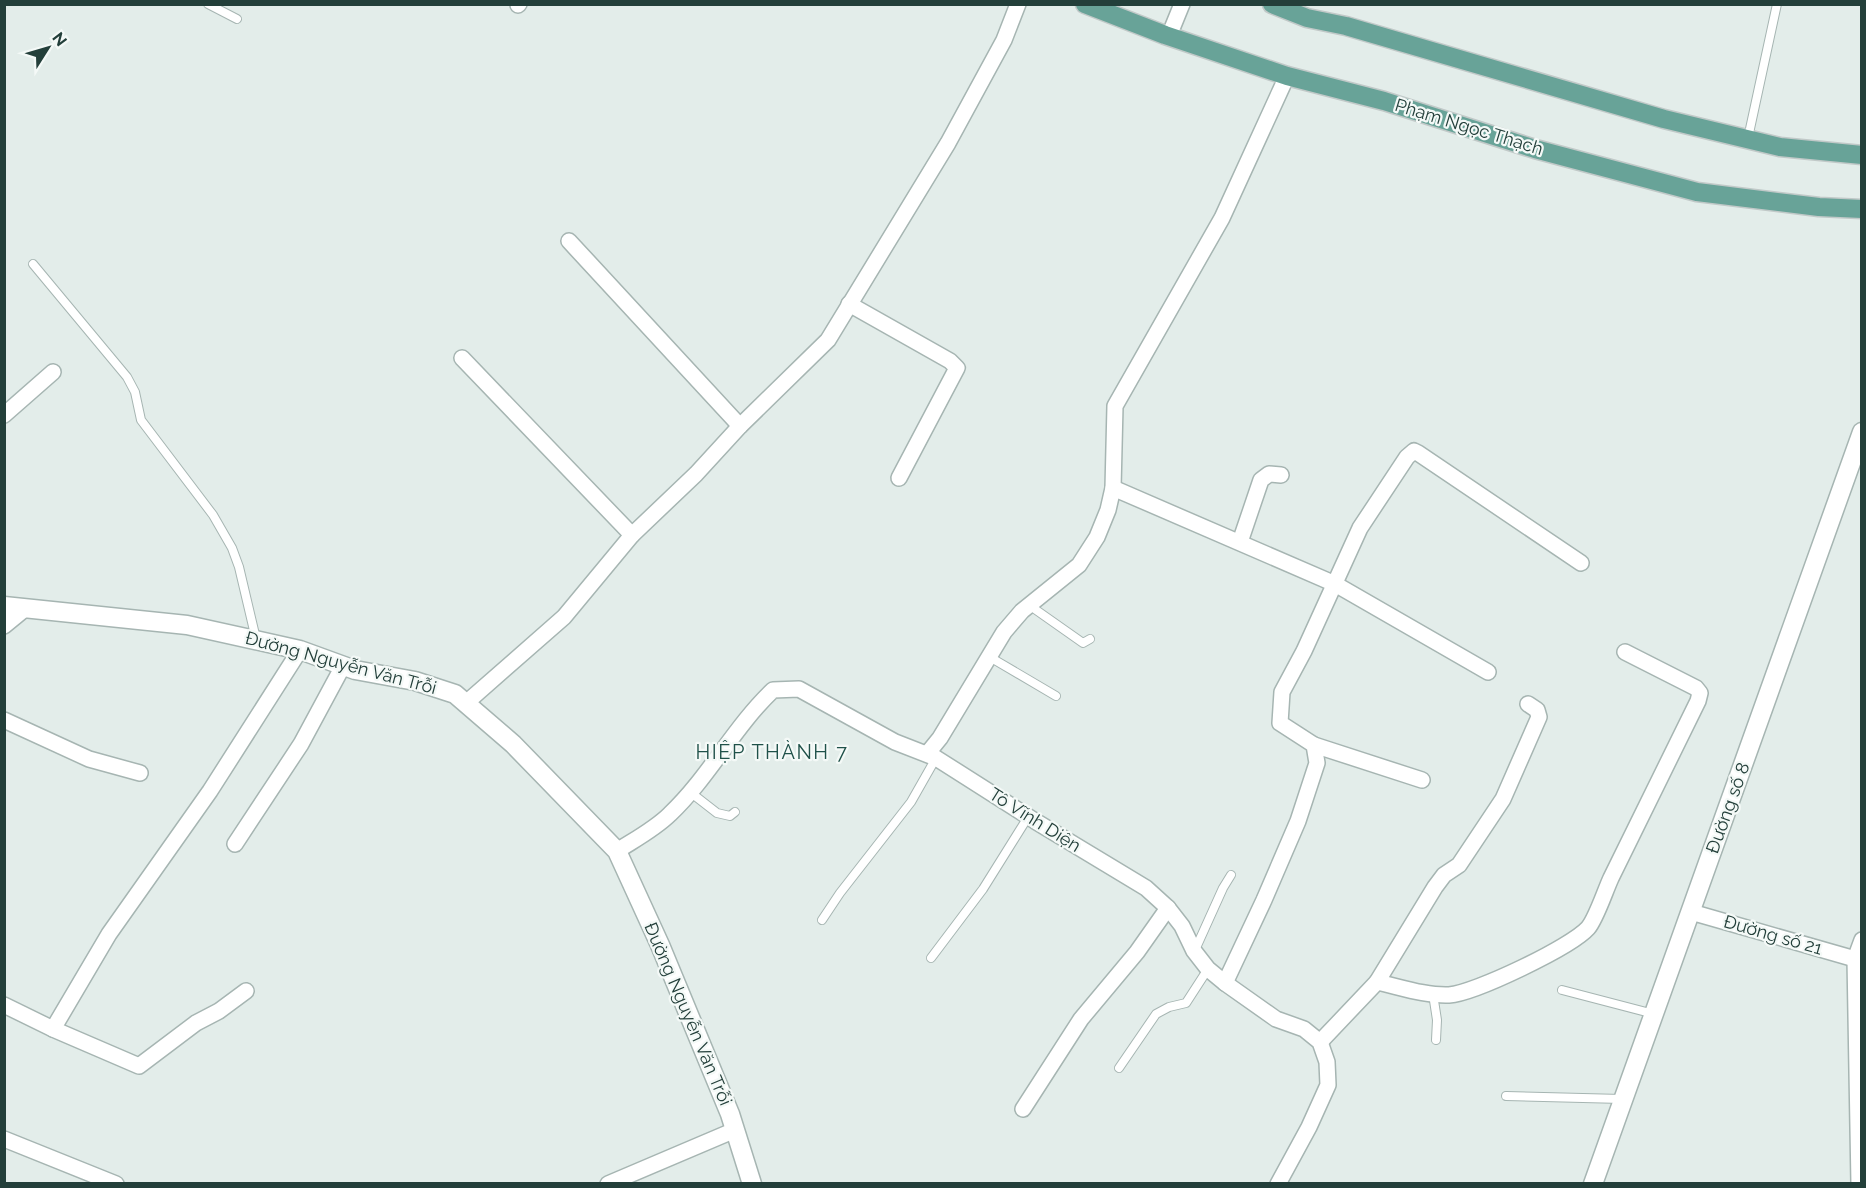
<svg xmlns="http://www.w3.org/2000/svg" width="1866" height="1188" viewBox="0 0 1866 1188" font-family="Raleway,sans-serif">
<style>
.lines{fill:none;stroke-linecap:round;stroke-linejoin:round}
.service-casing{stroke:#a6b5b2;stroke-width:10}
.minor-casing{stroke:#a6b5b2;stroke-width:18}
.tertiary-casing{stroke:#a6b5b2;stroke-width:21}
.primary-casing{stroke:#c1c9c8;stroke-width:21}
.service{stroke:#fff;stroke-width:8}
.minor{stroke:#fff;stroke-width:15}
.tertiary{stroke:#fff;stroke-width:18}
.primary{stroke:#68a398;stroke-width:18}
.labels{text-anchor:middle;stroke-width:4.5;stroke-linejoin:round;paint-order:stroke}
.street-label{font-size:18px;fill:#233f3a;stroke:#f4f9f7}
.neighbourhood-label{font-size:20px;letter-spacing:1.5px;fill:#1f5149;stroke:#f4f9f7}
</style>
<rect width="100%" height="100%" fill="#e3edea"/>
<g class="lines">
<g class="service-casing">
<g id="service">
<polyline points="208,4 237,19"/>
<polyline points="1748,138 1777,4"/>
<polyline points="33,264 127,377 135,392 141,420 213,515 232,548 239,567 256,639"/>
<polyline points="1029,605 1083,643 1090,639"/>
<polyline points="988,656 1056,696"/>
<polyline points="690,792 717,813 730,816 735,812"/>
<polyline points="822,920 840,893 911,802 936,758"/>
<polyline points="1195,950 1223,888 1231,875"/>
<polyline points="931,958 983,889 1028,817"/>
<polyline points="1562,990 1654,1014"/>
<polyline points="1433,994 1437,1020 1436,1040"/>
<polyline points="1119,1068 1156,1014 1169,1007 1186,1003 1208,969"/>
<polyline points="1506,1096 1622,1099"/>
</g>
</g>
<g class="minor-casing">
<g id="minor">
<polyline points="518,5 519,4"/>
<polyline points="1169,36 1182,4"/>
<polyline points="569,241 740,426"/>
<polyline points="849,304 950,361 957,368 899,478"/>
<polyline points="462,358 632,535"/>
<polyline points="4,415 53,372"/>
<polyline points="1113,488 1335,584 1488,672"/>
<polyline points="1240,542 1261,480 1269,474 1281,475"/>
<polyline points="4,626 26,608"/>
<polyline points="466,703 564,617 632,535 696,474 740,426 828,340 948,143 1004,40 1018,4"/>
<polyline points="4,720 89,759 140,773"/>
<polyline points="1314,745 1422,780"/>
<polyline points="927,754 940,738 1004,632 1022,611 1079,565 1097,537 1108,510 1113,488 1115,406 1222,218 1287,76"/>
<polyline points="235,844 301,744 343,666"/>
<path d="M617,851C634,840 655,829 670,814C709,777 734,727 773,690L799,689L895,742L936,758L1035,821L1146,888L1168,908L1182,926L1194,951L1208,969L1225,983L1276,1019L1304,1029L1320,1042L1327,1062L1328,1085L1309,1127L1278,1184"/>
<polyline points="1691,912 1855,959"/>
<polyline points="1377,982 1435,887 1444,875 1459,865 1503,799 1539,717 1537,710 1528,704"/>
<polyline points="1225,983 1264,900 1298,821 1317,763 1314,745 1280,723 1282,692 1304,651 1360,528 1407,457 1414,451 1418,453 1581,563"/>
<polyline points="4,1005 53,1029 139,1066 196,1023 219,1011 246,991"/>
<polyline points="53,1029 109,934 210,791 300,650"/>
<path d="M1320,1042L1377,982C1400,987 1426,996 1449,995C1475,993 1571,947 1588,928C1596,919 1605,891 1611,878C1640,819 1669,760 1698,701L1700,693L1696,688L1625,652"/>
<polyline points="1023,1109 1081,1019 1137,952 1168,908"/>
<polyline points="4,1139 116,1184"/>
<polyline points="608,1184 735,1130"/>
<polyline points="1859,1184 1855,959 1862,940"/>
</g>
</g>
<g class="tertiary-casing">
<g id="tertiary">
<polyline points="4,606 187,625 300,650 355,670 415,681 455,694 513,744 617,851 660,945 730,1114 752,1184"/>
<polyline points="1593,1184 1862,432"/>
</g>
</g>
<g class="primary-casing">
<g id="primary">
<polyline points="1085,4 1165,35 1287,76 1384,101 1535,149 1697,192 1819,207 1862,209"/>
<polyline points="1272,4 1307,18 1346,26 1664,119 1780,147 1862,155"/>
</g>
</g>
<use href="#service" class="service"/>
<use href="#minor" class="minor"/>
<use href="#tertiary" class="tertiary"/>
<use href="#primary" class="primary"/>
</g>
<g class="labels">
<g class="street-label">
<text transform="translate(1469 127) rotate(17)" y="6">Phạm Ngọc Thạch</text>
<text transform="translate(341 663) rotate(15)" y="6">Đường Nguyễn Văn Trỗi</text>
<text transform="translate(1728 808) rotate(-70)" y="6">Đường số 8</text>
<text transform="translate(1035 820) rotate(32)" y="6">Tô Vĩnh Diện</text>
<text transform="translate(1773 935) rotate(16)" y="6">Đường số 21</text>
<text transform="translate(688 1014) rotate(67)" y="6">Đường Nguyễn Văn Trỗi</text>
</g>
<g class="neighbourhood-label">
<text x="772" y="759">HIỆP THÀNH 7</text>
</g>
</g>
<rect width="1866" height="1188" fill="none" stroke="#233f3a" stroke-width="12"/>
<g transform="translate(48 48) rotate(53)" stroke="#f4f9f7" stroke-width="4.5" paint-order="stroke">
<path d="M0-4.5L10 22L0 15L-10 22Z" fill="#233f3a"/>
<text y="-9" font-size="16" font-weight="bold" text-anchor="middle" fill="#233f3a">N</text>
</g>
</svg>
